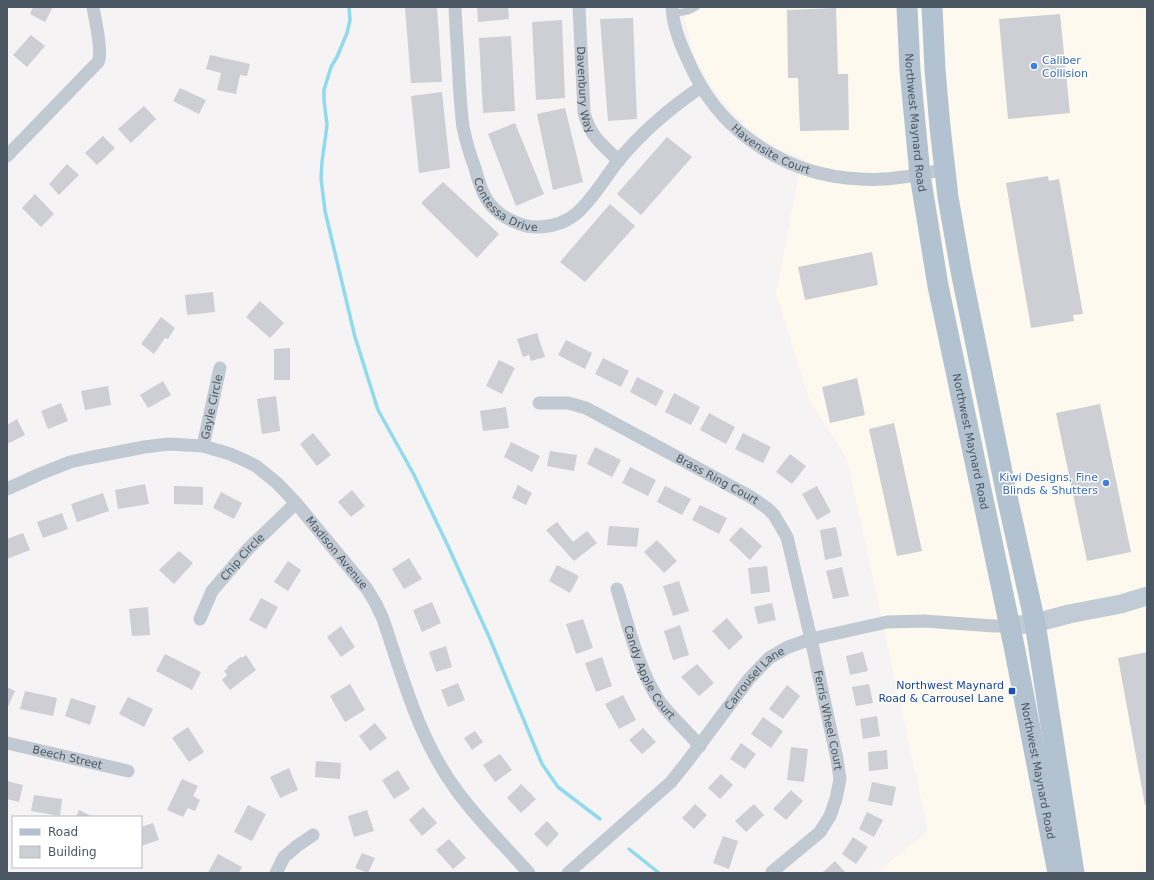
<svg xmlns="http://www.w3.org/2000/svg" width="1154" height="880" viewBox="0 0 1154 880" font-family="'DejaVu Sans',sans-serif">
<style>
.commercial{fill:#fdf9ef}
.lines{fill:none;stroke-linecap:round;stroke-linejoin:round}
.stream{stroke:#90daee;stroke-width:3.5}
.building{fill:#cdcfd5}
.lane{stroke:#c1cad2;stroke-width:7}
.street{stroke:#c1cad2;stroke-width:13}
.secondary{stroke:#c1cbd6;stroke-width:19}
.primary{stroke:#b3c2d1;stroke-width:21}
.shop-dot{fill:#3f7fe0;stroke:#fff;stroke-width:1.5}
.transit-dot{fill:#1a4fb4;stroke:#fff;stroke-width:1.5}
.labels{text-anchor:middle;stroke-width:3;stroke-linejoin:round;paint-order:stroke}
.shop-label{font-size:11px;fill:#366cbe;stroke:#fff;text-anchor:start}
.street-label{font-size:11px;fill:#4a5661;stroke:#fff}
.transit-label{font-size:11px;fill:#164399;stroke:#fff;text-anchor:end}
</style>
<rect width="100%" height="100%" fill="#f5f3f3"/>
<polygon class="commercial" points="682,7 1147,7 1147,873 876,873 928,831 847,459 809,399 776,293 798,180 805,159 777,148 749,129 717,95 694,57 683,14"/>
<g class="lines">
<g class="stream">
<polyline points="349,7 350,20 347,33 337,57 331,67 324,90 324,100 327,125 322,162 321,178 325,211 355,337 378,410 413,473 448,546 490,639 542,764 558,787 600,819"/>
<polyline points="629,849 659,873"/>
</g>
</g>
<g class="building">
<polygon points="33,7 53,7 45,22 30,14"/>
<polygon points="405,7 437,7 442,82 411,83"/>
<polygon points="477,7 508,7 509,19 478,22"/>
<polygon points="836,8 838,74 848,74 849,130 800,131 798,78 788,78 787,10"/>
<polygon points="1060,14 1070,113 1008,119 999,19"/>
<polygon points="633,18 637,119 608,121 600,19"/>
<polygon points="562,20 565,98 536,100 532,22"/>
<polygon points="31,35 45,46 27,67 13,55"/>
<polygon points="511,36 515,111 483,113 479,38"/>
<polygon points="210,55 250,64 247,76 240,75 236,94 217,90 221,73 206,69"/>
<polygon points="180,88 206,100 199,114 173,101"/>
<polygon points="442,92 450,168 419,173 411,96"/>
<polygon points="144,106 156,119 131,143 118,129"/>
<polygon points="565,108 583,182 553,190 537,114"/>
<polygon points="515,123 544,194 516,206 488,134"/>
<polygon points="103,136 115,148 97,165 85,153"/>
<polygon points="667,137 692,157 641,215 617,194"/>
<polygon points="67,164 79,175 59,195 49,184"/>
<polygon points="1048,176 1049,181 1059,179 1083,314 1073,315 1074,321 1031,328 1006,183"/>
<polygon points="443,182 499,234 477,258 421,203"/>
<polygon points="35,194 54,214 41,227 22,208"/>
<polygon points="610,204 635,226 585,282 560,262"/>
<polygon points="872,252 878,285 805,300 798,267"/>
<polygon points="213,292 215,312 187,315 185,295"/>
<polygon points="260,301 284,323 270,338 246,317"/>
<polygon points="161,317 175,328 168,339 165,338 154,354 141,344"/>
<polygon points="537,333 545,357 531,361 529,355 523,357 517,339"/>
<polygon points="566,340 592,353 585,369 558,355"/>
<polygon points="290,348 290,380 274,380 274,349"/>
<polygon points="603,358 629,371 621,387 595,374"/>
<polygon points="499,360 515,368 502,394 486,386"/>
<polygon points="637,377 664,391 656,406 630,392"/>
<polygon points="857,378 865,415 830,423 822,387"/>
<polygon points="163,381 171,395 148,408 140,395"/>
<polygon points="108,386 111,405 85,410 81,391"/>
<polygon points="674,393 700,407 691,425 665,412"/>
<polygon points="276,396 280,431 262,434 257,399"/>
<polygon points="61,403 68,421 48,429 41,411"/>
<polygon points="1100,404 1131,552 1087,561 1056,413"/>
<polygon points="506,407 509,428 483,431 480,411"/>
<polygon points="709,413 735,427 726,444 700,430"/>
<polygon points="17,419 25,435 7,444 7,425"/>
<polygon points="894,423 922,551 897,556 869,429"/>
<polygon points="313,433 331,455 317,466 300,444"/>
<polygon points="743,433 771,447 763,463 735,449"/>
<polygon points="511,442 540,456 532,472 504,457"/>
<polygon points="595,447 621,460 612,477 587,464"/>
<polygon points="550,451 577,455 574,471 547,466"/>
<polygon points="790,454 806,466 792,484 776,472"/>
<polygon points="630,467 656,480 648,496 622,483"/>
<polygon points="145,484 149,504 118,509 115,490"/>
<polygon points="518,485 532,493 526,505 512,498"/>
<polygon points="174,486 203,487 203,505 174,504"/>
<polygon points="665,486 691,499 682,515 657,502"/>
<polygon points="817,486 831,512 817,520 802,494"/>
<polygon points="352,490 365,506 351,517 338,502"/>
<polygon points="221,492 242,503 234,519 213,508"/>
<polygon points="103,493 109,511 77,522 71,504"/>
<polygon points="700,505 727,518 719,534 692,520"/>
<polygon points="62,513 68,529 43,538 37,522"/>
<polygon points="557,522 573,542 587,531 597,543 574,561 546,530"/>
<polygon points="609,526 639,528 637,547 607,545"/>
<polygon points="741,527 762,546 750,560 729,540"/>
<polygon points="836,527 842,556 825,560 820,530"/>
<polygon points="23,533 30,550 7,559 7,539"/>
<polygon points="657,540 677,561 664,573 644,552"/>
<polygon points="179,551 193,563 174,584 159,570"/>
<polygon points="409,558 422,579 404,589 392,569"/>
<polygon points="288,561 301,570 288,591 274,582"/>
<polygon points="557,565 579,576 570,593 549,581"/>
<polygon points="767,566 770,592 751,594 748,568"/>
<polygon points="842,567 849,596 833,599 826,571"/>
<polygon points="679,581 689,611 673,616 663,586"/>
<polygon points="261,598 278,607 266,629 249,620"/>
<polygon points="432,602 441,623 422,632 413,610"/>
<polygon points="772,603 776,620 758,624 754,607"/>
<polygon points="148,607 150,635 132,636 129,609"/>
<polygon points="727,618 743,637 729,650 712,631"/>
<polygon points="583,619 593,648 576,654 566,624"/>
<polygon points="680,625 689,655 673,660 664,631"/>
<polygon points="341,626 355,647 341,657 327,637"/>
<polygon points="446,646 452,667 436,672 429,652"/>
<polygon points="863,652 868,671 850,675 846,656"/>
<polygon points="1147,652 1147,804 1145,805 1118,658"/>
<polygon points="165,654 201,672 192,690 156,671"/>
<polygon points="246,655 256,670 230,690 222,680 227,675 224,671 228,668 227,667 241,657 242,658"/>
<polygon points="602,657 612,686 596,692 585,663"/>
<polygon points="697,664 714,683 699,696 681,677"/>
<polygon points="458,683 465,700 448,707 441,690"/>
<polygon points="350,684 365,710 345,722 330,696"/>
<polygon points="869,684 873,703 856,706 852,687"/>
<polygon points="787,685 800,696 783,719 769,709"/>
<polygon points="7,687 15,691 7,709"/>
<polygon points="25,691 57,698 53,716 20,709"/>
<polygon points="623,695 636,720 619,729 605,704"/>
<polygon points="128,697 153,709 144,727 119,714"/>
<polygon points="71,698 96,706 90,725 65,716"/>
<polygon points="877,716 880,736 863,739 860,719"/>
<polygon points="763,717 783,731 771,748 751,734"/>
<polygon points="375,723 387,738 370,751 359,736"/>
<polygon points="188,727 204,752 189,762 172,738"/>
<polygon points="643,728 656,742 642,754 629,740"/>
<polygon points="475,731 483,742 472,750 464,738"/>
<polygon points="741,743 756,754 745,769 730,759"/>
<polygon points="791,747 808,749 804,782 787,780"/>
<polygon points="887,750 888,769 869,771 868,752"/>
<polygon points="500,754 512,770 495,782 483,765"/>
<polygon points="316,761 341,763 340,779 315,777"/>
<polygon points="289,768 298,790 280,798 270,777"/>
<polygon points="398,770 410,789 394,799 382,780"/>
<polygon points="721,774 733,785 720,799 708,788"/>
<polygon points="182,779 198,786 193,796 200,800 195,811 188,808 183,817 167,810"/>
<polygon points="7,781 23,785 19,802 7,799"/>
<polygon points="872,782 896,787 892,806 868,801"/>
<polygon points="521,784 536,799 521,813 507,798"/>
<polygon points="791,790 803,801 786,820 773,809"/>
<polygon points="34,795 62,799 60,816 31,811"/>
<polygon points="695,804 707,815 694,829 682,818"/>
<polygon points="754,804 764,815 746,832 735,821"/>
<polygon points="248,805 266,814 252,841 234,832"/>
<polygon points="423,807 437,823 422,836 409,820"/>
<polygon points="79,810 93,817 76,817"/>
<polygon points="367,810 374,831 354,837 348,816"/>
<polygon points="867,812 883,820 874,837 859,829"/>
<polygon points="547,821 559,834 547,847 534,834"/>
<polygon points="153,823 159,840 141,846 141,827"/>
<polygon points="723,836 738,841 729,869 713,863"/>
<polygon points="853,837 868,847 856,864 842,854"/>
<polygon points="449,839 466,858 453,869 436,850"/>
<polygon points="362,853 375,858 368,873 355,868"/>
<polygon points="218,854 242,867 239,873 208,873"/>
<polygon points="835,861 846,873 822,873"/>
</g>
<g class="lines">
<polyline class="lane" points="672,14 688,11 696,7"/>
<g class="street">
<path id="s1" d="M455,7C456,31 458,55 459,79C460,95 461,112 463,127C466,141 470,155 475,168C478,180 482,194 490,204C499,215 512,222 526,226C544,229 563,225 577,213C593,199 605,178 618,161C642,132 670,108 701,87"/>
<path id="s2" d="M579,7L584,112C590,137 602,144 619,161"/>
<path id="s3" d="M672,7C673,30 684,52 694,73C725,136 790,176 860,179C888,181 917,176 944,169"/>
<path d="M7,156L98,62C103,53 95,19 93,7"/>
<path id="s4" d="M539,403H568L586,408L751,497L767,508L774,515L787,537L811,639L837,759L840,779L836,799L830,816L820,832L772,872"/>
<path id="s5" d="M203,446L220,368"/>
<path id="s6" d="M7,489L40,474L70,462L88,458L144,447L169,444L203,446L230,454L244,460L256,466L277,483L296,503L367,589L376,604L383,619C403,678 419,740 457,791C478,820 505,846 529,873"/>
<path id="s7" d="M617,589C628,624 639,672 660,702C672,718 687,731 700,746"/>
<path id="s8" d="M200,619L212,591L248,549L296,503"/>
<path id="s9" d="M7,743L128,771"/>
<polyline points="276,873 284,857 297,846 313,835"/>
<path id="s10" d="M568,873L671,782L687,762L749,679L769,658L788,647L811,639L887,622L924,621L994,626H1009"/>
</g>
<polyline class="secondary" points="1009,626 1035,623 1069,614 1121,604 1147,596"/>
<g class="primary">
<path id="s11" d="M907,7L910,70L920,175L938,286L1014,646L1058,873"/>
<polyline points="932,7 935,70 940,127 948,197 961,271 1008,501 1035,623 1074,873"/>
</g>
</g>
<g class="shop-dot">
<circle cx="1034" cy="66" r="4"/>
<circle cx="1106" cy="483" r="4"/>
</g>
<rect class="transit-dot" x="1008" y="687" width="8" height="8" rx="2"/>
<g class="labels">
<g class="shop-label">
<text x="1042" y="64">Caliber<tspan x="1042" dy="13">Collision</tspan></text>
<text x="1098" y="481" text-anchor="end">Kiwi Designs, Fine<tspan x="1098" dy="13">Blinds &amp; Shutters</tspan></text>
</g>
<g class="street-label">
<text dy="4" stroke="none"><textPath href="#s2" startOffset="83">Davenbury Way</textPath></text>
<text dy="4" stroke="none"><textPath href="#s11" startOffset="116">Northwest Maynard Road</textPath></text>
<text dy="4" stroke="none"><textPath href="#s3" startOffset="181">Havensite Court</textPath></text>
<text dy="4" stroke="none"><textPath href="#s1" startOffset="215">Contessa Drive</textPath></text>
<text dy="4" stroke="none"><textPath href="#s5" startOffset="40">Gayle Circle</textPath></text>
<text dy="4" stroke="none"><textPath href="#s11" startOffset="440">Northwest Maynard Road</textPath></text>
<text dy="4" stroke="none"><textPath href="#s4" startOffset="197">Brass Ring Court</textPath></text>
<text dy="4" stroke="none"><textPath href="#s6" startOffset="379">Madison Avenue</textPath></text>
<text dy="4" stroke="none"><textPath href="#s8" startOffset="76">Chip Circle</textPath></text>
<text dy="4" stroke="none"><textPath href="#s7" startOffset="90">Candy Apple Court</textPath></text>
<text dy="4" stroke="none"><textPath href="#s10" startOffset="271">Carrousel Lane</textPath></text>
<text dy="4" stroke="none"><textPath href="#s4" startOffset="478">Ferris Wheel Court</textPath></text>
<text dy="4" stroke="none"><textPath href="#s9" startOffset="62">Beech Street</textPath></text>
<text dy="4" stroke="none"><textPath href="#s11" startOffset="776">Northwest Maynard Road</textPath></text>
</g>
<g class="transit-label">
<text x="1004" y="689">Northwest Maynard<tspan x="1004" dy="13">Road &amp; Carrousel Lane</tspan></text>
</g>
</g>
<rect width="1154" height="880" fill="none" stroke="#4a5661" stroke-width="16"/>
<rect x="12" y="816" width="130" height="52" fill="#ffffff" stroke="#b7bbc0"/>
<rect x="20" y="829" width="20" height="6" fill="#b3c2d1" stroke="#b7bbc0"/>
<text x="48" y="836" font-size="12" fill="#4a5661">Road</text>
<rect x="20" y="846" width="20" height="12" fill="#cdcfd5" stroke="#b7bbc0"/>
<text x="48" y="856" font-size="12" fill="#4a5661">Building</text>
</svg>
